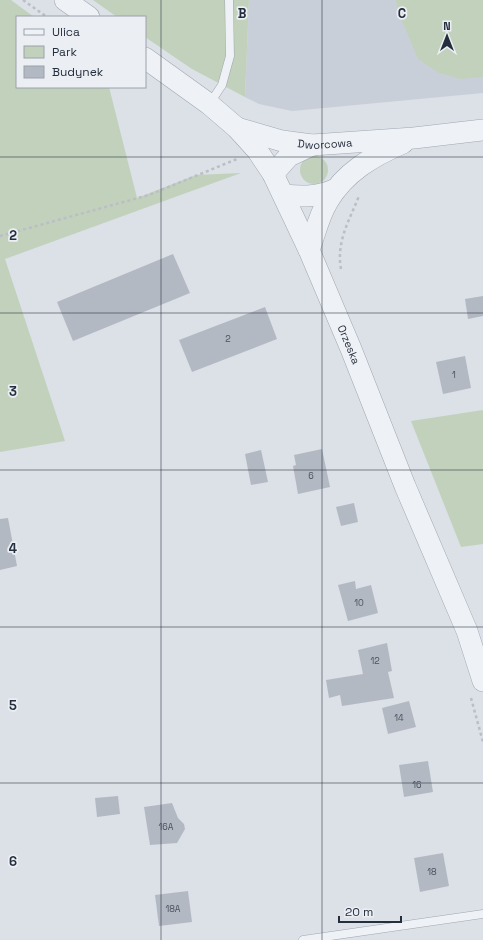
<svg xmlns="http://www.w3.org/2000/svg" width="483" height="940" viewBox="0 0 483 940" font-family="'Space Grotesk',sans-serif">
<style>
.built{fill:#c9cfd9}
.green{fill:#c2d1bc}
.building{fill:#b3b9c3}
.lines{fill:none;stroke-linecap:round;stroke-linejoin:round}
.service-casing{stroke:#a1a7b1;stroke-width:9}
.tertiary-casing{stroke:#a1a7b1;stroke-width:22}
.path{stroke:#babec5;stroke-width:2.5;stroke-dasharray:3 3;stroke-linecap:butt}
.service{stroke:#eef1f5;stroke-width:8}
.tertiary{stroke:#eef1f5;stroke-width:21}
.grid{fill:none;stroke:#252e3d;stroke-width:1;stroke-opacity:0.55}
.labels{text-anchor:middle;stroke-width:3.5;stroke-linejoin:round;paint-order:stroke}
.number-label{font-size:9px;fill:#48515e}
.street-label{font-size:11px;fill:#252e3d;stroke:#ebeff4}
.grid-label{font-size:13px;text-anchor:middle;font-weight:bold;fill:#252e3d;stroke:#ebeff4;stroke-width:3.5;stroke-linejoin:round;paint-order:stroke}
</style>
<rect width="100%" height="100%" fill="#dce0e7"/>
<polygon class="built" points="249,0 483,0 483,93 292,111 259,104 245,97"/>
<g class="green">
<polygon points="0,0 11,0 34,17 17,17 17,87 109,87 137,198 196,175 241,173 5,259 65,441 0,452"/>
<polygon points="93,0 249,0 245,97 192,69 145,37 145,17 117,17"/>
<polygon points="396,0 483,0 483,77 461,79 439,73 418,59 397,9"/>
<circle cx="314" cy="170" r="14"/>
<polygon points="483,410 483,544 461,547 411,421"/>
</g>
<g class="building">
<polygon points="173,254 190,293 73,341 57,302"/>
<polygon points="483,296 483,316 468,319 465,299"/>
<polygon points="265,307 277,339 192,372 179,340"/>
<polygon points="465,356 471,388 443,394 436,362"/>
<polygon points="322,449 330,487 298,494 293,466 296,465 294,455"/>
<polygon points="261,450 268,482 251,485 245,454"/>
<polygon points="354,503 358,522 341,526 336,507"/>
<polygon points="8,518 17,566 0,570 0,519"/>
<polygon points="355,581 356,589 371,585 378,613 348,621 338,585"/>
<polygon points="387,643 392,671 388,672 394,698 342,706 340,695 329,698 326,680 363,674 358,650"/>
<polygon points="409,701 416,727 388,734 382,708"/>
<polygon points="428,761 433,792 404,797 399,765"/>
<polygon points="118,796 120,814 97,817 95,798"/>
<polygon points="172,803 178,818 184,824 185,829 177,843 150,845 144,807"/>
<polygon points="443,853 449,886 420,892 414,858"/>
<polygon points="188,891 192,922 159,926 155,895"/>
</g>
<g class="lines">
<g class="service-casing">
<g id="service">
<polyline points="210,103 222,85 230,56 229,0"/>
<polyline points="303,940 483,914"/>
</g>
</g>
<g class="tertiary-casing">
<g id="tertiary">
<polyline points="65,0 89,17"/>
<path id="s1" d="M145,58L209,104L237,128L257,150L273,174L309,250L351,349L405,486L467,631L483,681"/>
<path id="s2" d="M237,128L282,141L312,145L414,138L483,130"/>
<polyline points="273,174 289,156 312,145"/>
<path d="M284,195C303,197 319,197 336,189"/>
<path d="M309,250C315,234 319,215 328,201C345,172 373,156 403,143"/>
</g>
</g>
<g class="path">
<polyline points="23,0 47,17"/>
<polyline points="0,236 149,195 237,159"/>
<path d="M341,269C336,242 349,221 359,196"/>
<polyline points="471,698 483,742"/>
</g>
<use href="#service" class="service"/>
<use href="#tertiary" class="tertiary"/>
</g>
<path class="grid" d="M161,0V940M322,0V940M0,157H483M0,313H483M0,470H483M0,627H483M0,783H483"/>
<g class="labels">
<g class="number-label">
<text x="228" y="342">2</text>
<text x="454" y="378">1</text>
<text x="311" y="479">6</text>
<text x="359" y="606">10</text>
<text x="375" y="664">12</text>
<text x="399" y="721">14</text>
<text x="417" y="788">16</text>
<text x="166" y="830">16A</text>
<text x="432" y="875">18</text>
<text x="173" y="912">18A</text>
</g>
<g class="street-label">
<text dy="4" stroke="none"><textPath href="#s2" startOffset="90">Dworcowa</textPath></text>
<text dy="4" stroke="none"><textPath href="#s1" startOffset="361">Orzeska</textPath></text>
</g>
</g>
<g class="grid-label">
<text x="242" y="18">B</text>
<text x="402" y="18">C</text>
<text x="13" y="240">2</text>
<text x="13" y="396">3</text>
<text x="13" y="553">4</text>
<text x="13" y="710">5</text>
<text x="13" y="866">6</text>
</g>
<rect x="16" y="16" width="130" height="72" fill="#ebeff4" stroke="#9ca2ab"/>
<rect x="24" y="29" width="20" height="6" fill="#eef1f5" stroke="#9ca2ab"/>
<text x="52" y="36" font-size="12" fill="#252e3d">Ulica</text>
<rect x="24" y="46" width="20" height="12" fill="#c2d1bc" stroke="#9ca2ab"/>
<text x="52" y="56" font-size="12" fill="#252e3d">Park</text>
<rect x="24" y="66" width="20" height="12" fill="#b3b9c3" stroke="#9ca2ab"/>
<text x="52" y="76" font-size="12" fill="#252e3d">Budynek</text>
<g transform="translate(447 36)" stroke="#ebeff4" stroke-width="3" paint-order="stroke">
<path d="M0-3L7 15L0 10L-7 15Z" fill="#252e3d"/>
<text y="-6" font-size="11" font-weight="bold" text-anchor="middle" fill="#252e3d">N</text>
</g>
<path d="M339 916v6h62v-6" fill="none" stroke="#252e3d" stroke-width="2"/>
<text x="345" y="916" font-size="12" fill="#252e3d" stroke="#ebeff4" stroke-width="3" paint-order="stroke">20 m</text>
</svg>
